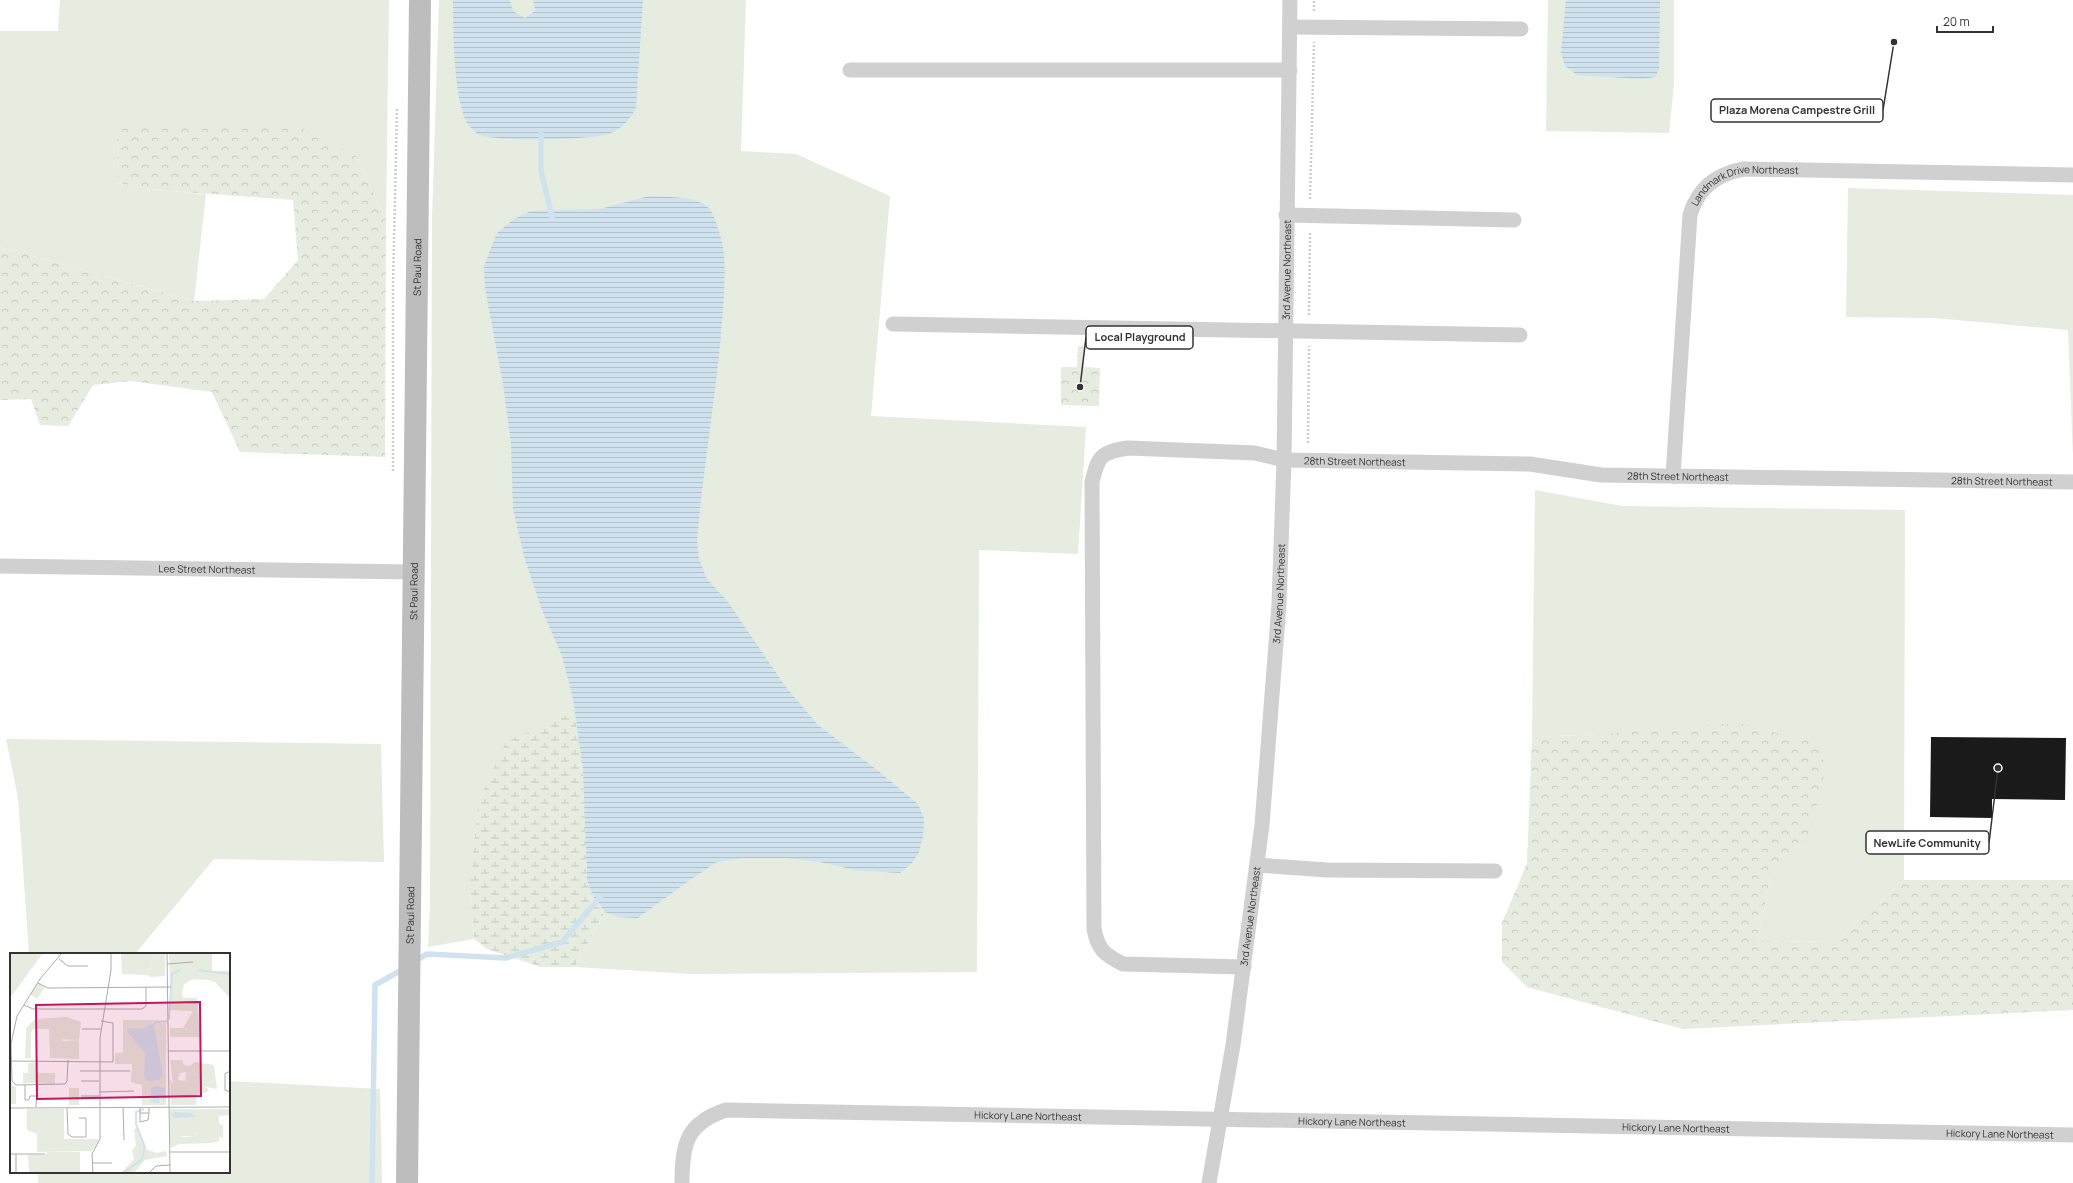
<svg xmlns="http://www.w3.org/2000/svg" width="2073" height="1183" viewBox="0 0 2073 1183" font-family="Manrope,sans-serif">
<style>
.grass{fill:#e6ecdf}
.forest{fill:url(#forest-crowns)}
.wetland{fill:url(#wetland-marsh)}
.water{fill:url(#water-rules)}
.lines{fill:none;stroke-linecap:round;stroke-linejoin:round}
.stream{stroke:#cfe2ee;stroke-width:5.5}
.building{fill:#1a1a1a}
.path{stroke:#cdcdcd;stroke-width:2.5;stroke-dasharray:2 2;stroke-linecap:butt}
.street{stroke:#d0d0d0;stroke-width:15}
.secondary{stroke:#bdbdbd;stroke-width:22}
.labels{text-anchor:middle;stroke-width:4;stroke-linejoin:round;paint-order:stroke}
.street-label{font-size:10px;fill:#333;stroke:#fff}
.inset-river{fill:none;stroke:#cfe2ee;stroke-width:2}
.inset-road{fill:none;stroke:#adadad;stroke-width:1}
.view{fill:#c2185b;fill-opacity:0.15;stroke:#c2185b;stroke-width:2}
.inset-edge{fill:none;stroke:#333;stroke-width:2}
.leader{fill:none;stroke:#333;stroke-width:1.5}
.callout-dot{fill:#333;stroke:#fff;stroke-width:1.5}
.callout{fill:#fff;stroke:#333;stroke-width:1.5}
.callout-label{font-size:11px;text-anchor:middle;font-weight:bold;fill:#333}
</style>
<defs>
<pattern id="forest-crowns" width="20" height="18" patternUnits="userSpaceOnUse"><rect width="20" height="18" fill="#e6ecdf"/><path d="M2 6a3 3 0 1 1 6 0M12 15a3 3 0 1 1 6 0" fill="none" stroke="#c6cbc0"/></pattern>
<pattern id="wetland-marsh" width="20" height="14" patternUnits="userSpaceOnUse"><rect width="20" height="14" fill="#e6ecdf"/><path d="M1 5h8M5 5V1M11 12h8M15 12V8" fill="none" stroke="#c6cbc0"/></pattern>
<pattern id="water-rules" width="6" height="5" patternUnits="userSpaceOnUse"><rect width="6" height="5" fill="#cfe2ee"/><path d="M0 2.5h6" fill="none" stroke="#b2c2cd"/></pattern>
</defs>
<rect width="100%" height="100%" fill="#fff"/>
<g class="grass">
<polygon points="60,0 389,0 386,220 357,157 117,127 118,183 156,190 206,194 194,301 0,247 0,31 58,31"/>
<polygon points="439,0 746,0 741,151 796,154 890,196 871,416 1086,427 1078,554 979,550 977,972 691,974 575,967 605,912 594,898 584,836 470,892 474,939 428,947 430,906 432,219"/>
<polygon points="1548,0 1674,0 1674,85 1669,133 1546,131"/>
<polygon points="1848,188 2073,195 2073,456 2068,330 1934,318 1846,317"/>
<polygon points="1535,490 1622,506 1905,510 1904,880 1835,942 1758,941 1770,879 1807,845 1602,734 1532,737"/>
<polygon points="6,739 381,744 384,862 214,859 135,954 29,954 18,798"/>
<polygon points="229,1081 380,1089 382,1183 38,1183 38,1172 229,1172"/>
</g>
<g class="forest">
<polygon points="291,123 357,157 386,220 385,457 240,452 212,392 131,381 93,385 68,426 40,425 31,399 0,400 0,247 194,301 264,299 298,260 293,200 156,190 118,183 117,127"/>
<polygon points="1078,346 1084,347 1084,367 1100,368 1099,406 1061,405 1061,367 1077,367"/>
<polygon points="1738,723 1820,744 1825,771 1807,845 1770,879 1758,941 1835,942 1904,880 2073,880 2073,1010 1683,1029 1527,987 1502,962 1502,923 1527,863 1532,737 1602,734"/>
</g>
<polygon class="wetland" points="565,716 576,723 583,769 587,881 594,898 605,912 575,967 541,967 487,949 474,939 470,892 478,802 506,742"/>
<g class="water">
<path d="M453,0H510L513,11L525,18L535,11L533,0H643L636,108C629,120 624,127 611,133C596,140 497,142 481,135C478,134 473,131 471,128C453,110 453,26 453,0Z"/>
<polygon points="1566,0 1660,0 1659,69 1655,77 1642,79 1577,75 1565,66 1561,53"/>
<path d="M649,196C664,197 696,196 708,207C715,213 724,246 724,255C726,282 723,308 721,334C715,403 703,471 697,540L699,559L707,579L728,602L785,686L818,725L877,770L918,804L924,819L923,836L919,852L912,863L900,873L855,870L820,862L784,858H745L717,862L687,882L638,918L618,917L605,912L594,898L587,881L583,769L573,699L562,656L542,610L525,560L513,509L511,444L503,384L485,288L484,266L497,233L514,219L531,211L600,209Z"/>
</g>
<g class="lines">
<g class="stream">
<polyline points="541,133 541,171 552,217"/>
<polyline points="415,961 427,954 506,958 562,942 601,896"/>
<polyline points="372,1183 375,985 405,968"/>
</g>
</g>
<polygon class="building" points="1931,737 2066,738 2065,800 1992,799 1992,818 1930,817"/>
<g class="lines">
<g class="path">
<polyline points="1314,11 1314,0"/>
<polyline points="1310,199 1314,42"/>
<polyline points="1309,315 1310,232"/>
<polyline points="1308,443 1309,346"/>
<polyline points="393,471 393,285 397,108"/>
</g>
<g class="street">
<polyline points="1290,27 1521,29"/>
<polyline points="850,70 1290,70"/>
<polyline points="1286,215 1514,220"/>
<polyline points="893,324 1520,335"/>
<path id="s1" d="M1673,476L1690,215C1698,188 1716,174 1744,169L2073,175"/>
<path id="s2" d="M0,566L414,572"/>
<polyline points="1257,865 1327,870 1495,871"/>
<path id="s3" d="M1244,967L1123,964C1105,955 1098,950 1094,929L1092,482C1098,457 1100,452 1128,448L1255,453L1284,460L1530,464L1601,475L2073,482"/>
<path id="s4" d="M682,1183C682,1145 686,1123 726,1110L2073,1135"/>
<path id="s5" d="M1209,1183L1233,1045L1262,825L1279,604L1284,460L1290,0"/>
</g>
<path class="secondary" id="s6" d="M407,1183L420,0"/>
</g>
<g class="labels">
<g class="street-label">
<text dy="4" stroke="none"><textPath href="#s1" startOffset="332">Landmark Drive Northeast</textPath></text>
<text dy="4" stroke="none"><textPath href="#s6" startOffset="916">St Paul Road</textPath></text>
<text dy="4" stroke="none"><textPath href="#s5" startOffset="918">3rd Avenue Northeast</textPath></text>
<text dy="4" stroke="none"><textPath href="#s3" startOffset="899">28th Street Northeast</textPath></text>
<text dy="4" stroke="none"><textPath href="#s3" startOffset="1223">28th Street Northeast</textPath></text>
<text dy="4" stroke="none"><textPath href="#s3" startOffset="1547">28th Street Northeast</textPath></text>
<text dy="4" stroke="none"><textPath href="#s2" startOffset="207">Lee Street Northeast</textPath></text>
<text dy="4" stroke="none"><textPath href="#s6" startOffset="592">St Paul Road</textPath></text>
<text dy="4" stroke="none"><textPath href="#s5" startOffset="594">3rd Avenue Northeast</textPath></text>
<text dy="4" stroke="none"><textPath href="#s6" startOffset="268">St Paul Road</textPath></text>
<text dy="4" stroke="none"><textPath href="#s5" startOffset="270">3rd Avenue Northeast</textPath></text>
<text dy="4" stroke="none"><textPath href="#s4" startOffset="396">Hickory Lane Northeast</textPath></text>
<text dy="4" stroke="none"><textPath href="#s4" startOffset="720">Hickory Lane Northeast</textPath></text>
<text dy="4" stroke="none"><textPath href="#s4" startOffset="1044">Hickory Lane Northeast</textPath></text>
<text dy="4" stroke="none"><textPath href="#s4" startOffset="1368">Hickory Lane Northeast</textPath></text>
</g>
</g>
<g transform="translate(10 953)">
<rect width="220" height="220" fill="#fff"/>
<path d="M111,0L123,1L154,0L143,6L137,22L112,21ZM220,24V45L205,29L191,25L202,27ZM185,25L174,31L172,40L173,45H187L190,84H160V75H173L183,58L160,57V26ZM113,67H144L142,71L144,83L153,73V69L156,68V152H132V132L121,129L122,111H105V100H113ZM45,71H51L53,88L69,87V106L40,105L39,76ZM18,110H27V120H45V131L13,130V120H18ZM176,119L193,124L192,133L199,136L196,140L187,141L186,152H161L160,126L163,131L182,129L175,128ZM1,132L6,134V151H0ZM59,135H69V152H59ZM17,156H54V186H89L87,191L81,198L27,199V181L17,177ZM160,156H220V162L209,163V171L213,172V186L209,183V171L187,179L185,184L174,183L160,189Z" fill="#e6ecdf"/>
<path d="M0,0H33L0,45ZM159,0H202V18H220V24L202,27L160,26ZM28,30L35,34L27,46L20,41ZM57,64L71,69L69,87L46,86L51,71H45L39,76H23L21,80V105L15,106L16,75L25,66ZM160,107H172L174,112L180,113L185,109L204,112L207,136L192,133L193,124L176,119L170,120L168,127L182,129V133L168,134L163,131ZM198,170L209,171V188L202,190L169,191L161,195L160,189L168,184H185L190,175ZM128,173L136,196L147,200L156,198L157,203L135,207L124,220H111L124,206L122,198L126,192L124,177ZM37,199H70V220H19L18,202H36Z" fill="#e6ecdf"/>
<path d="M155,0V23L140,24L137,22L143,6ZM144,67L151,68L153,73L150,85L146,87L142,71Z" fill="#e6ecdf"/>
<path d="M140,71L144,74L153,122L149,127L138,128L134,124L135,100L117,78L119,75L133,76ZM147,133L155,135L154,150L150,142L149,150L141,149V135ZM165,159L182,160L185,164L163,165L162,161Z" fill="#cfe2ee"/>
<path class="inset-river" d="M189,17L220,21M159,66L162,21L170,17M142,73L146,69L157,68M113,220L131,207L133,202L135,194L126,171V159L134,156"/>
<path class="inset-road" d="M52,0L30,26L7,63L1,91L2,128L6,132L55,131L57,128L58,107M157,0L160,220M49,6L58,13H78M157,11L183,9M28,30L38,35L161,34M14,52L23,56H132L136,53V34M72,76H91M158,98H220M0,108L103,109V70L91,68M70,118H120M220,118L215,121V137L220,139M71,128H89M15,132V147H19L20,143H27M89,139L124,138M71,143H89M26,154L27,132M113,154L114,187M0,155L220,154M57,155L58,181L62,184H76V165H69M130,155V169L138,167L139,160M130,160H139V155M159,199H220M0,201H35M6,201V220M82,210H102M83,220L82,201L90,186V85L101,17V0M139,220L146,213L160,212"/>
<path class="view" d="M190,49L191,143L27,146L26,52Z"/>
<rect width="220" height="220" class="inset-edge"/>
</g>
<path class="leader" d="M1894 42L1883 110M1080 387L1086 337M1998 768L1989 843"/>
<g class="callout-dot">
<circle cx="1894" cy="42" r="4"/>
<circle cx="1080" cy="387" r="4"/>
<circle cx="1998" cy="768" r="4"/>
</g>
<g class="callout">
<rect x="1711" y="99" width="172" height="23" rx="4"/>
<rect x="1086" y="326" width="107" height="23" rx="4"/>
<rect x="1866" y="831" width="123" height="23" rx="4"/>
</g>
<g class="callout-label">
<text x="1797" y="114">Plaza Morena Campestre Grill</text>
<text x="1140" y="341">Local Playground</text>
<text x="1927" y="847">NewLife Community</text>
</g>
<path d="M1937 26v6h56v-6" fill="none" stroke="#333333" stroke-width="2"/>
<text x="1943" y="26" font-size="12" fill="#333333" stroke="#ffffff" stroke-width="3" paint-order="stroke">20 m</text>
</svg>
